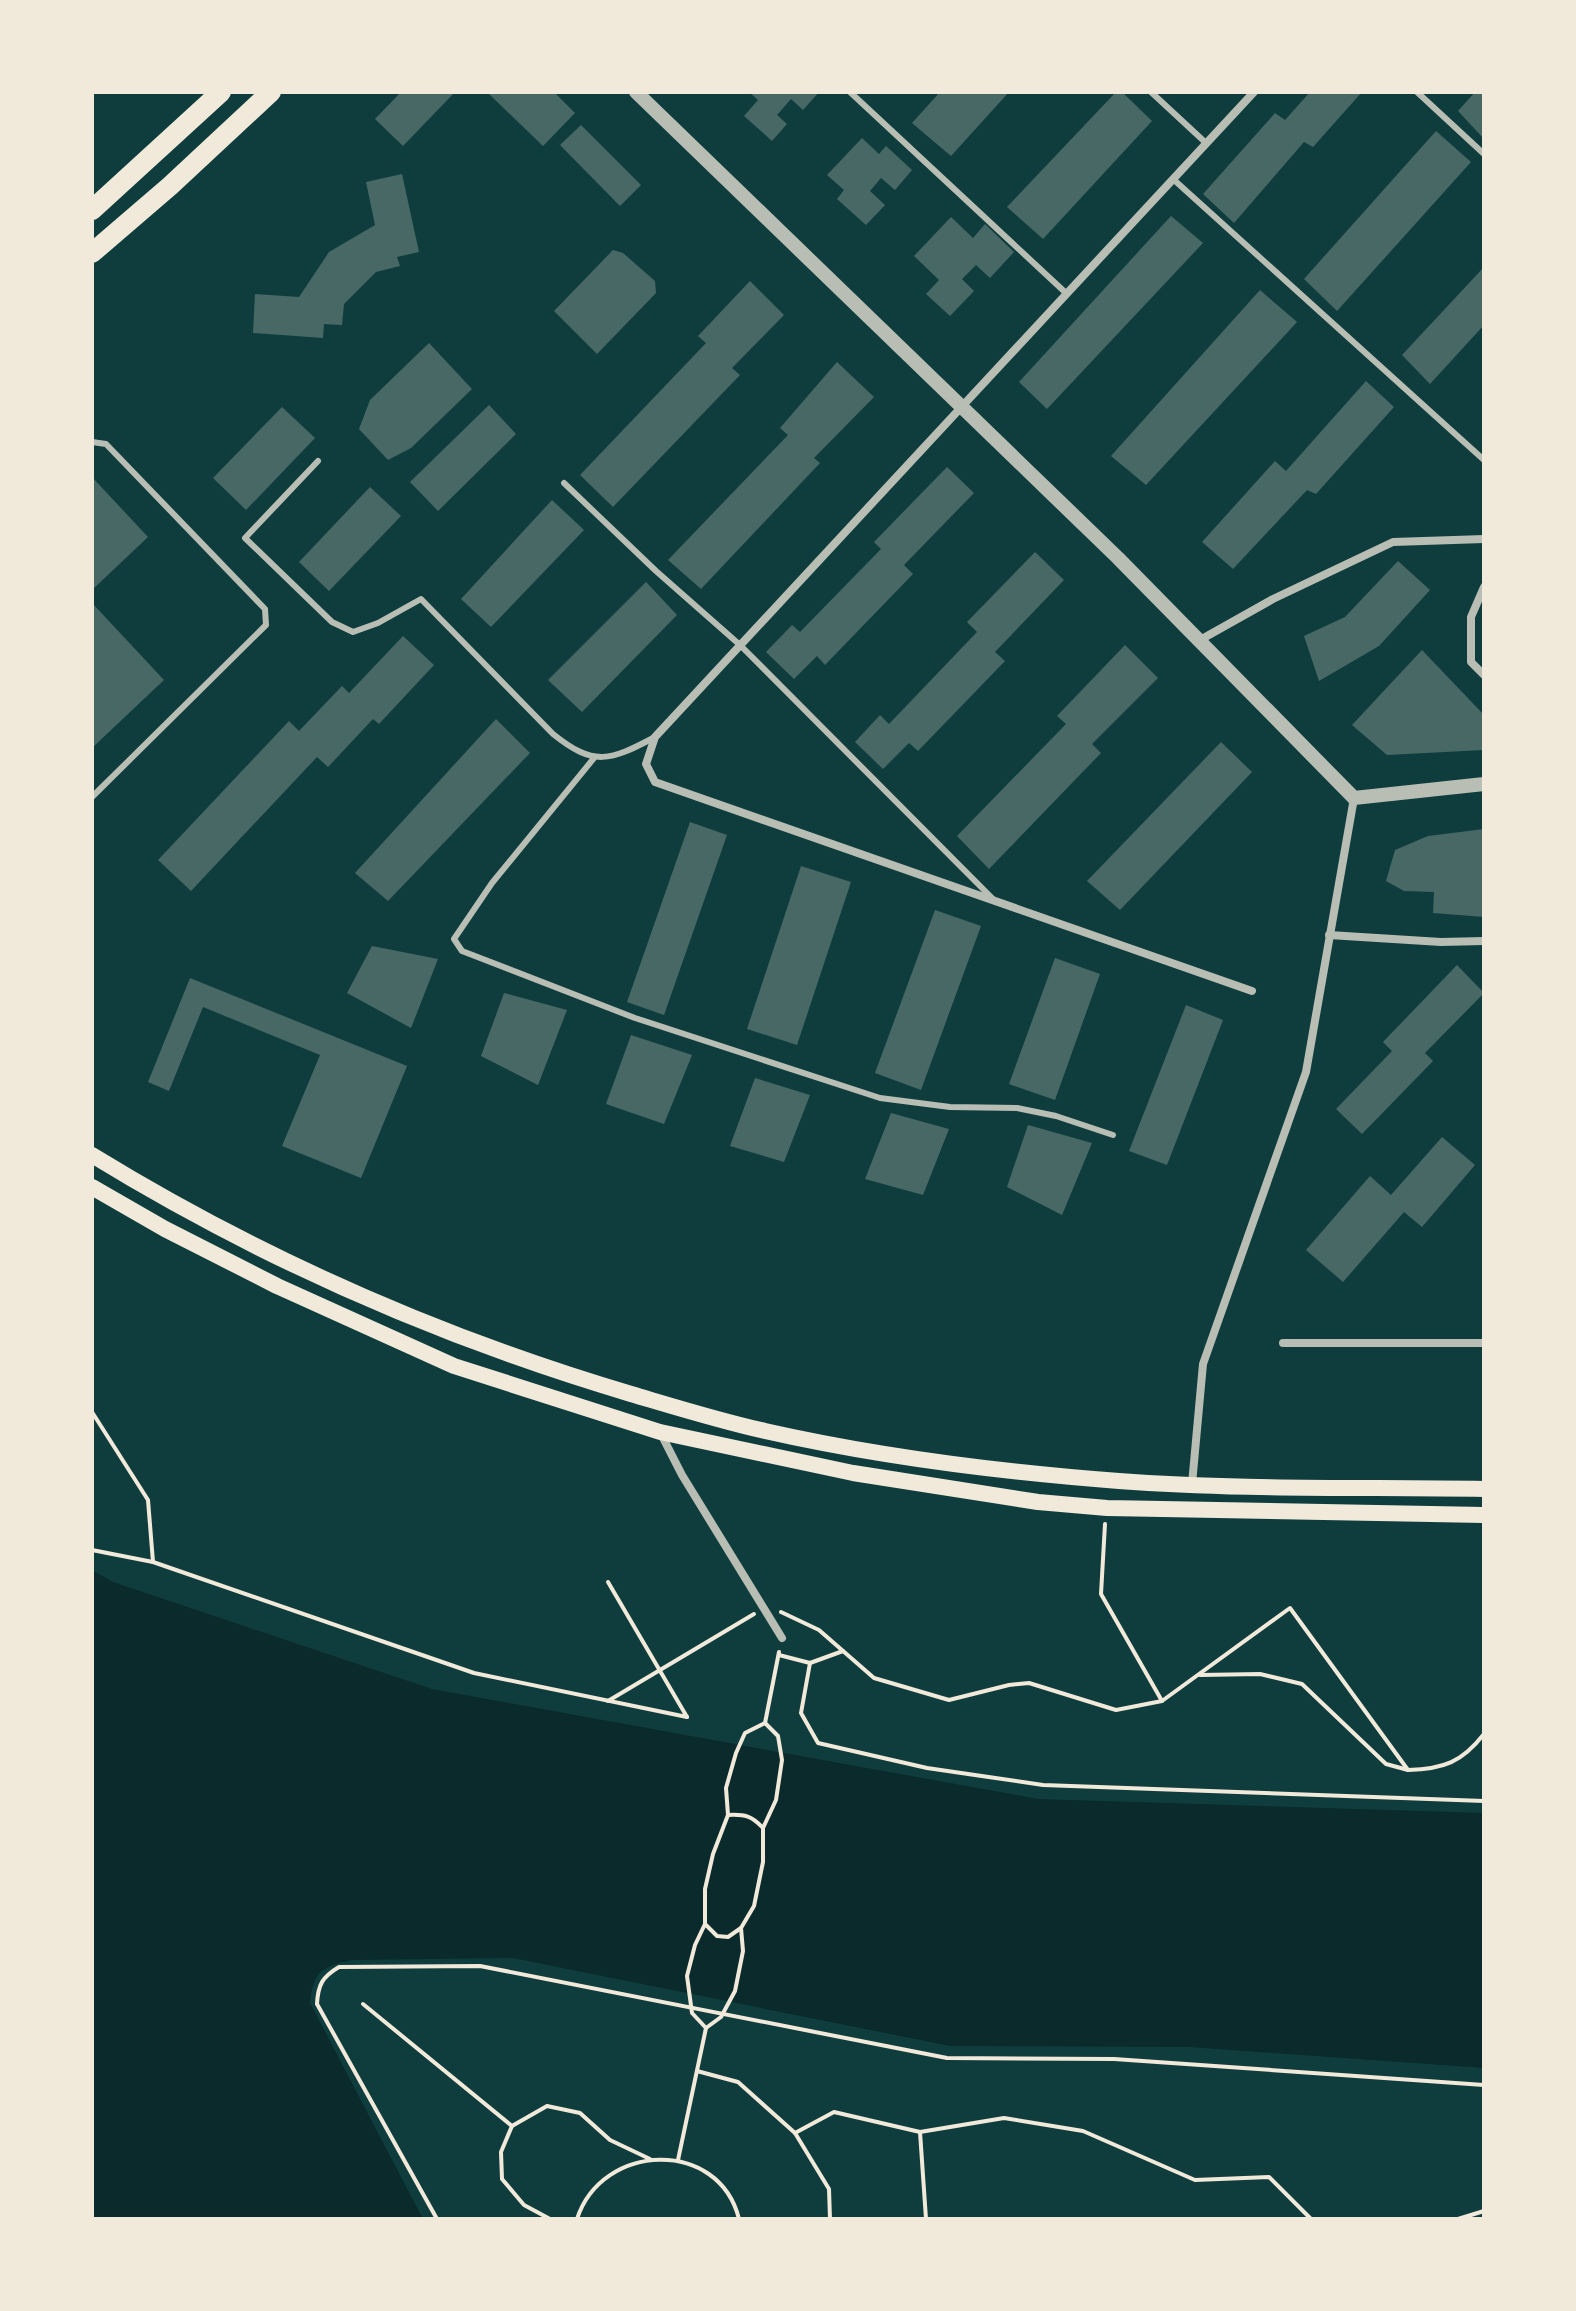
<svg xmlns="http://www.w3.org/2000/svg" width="1576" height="2311" viewBox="0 0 1576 2311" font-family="'Public Sans',sans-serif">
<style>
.water{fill:#0a2a2b}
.building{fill:#486865}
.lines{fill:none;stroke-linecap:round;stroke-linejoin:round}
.path{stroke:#f1e9da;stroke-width:4}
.service{stroke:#b8beb3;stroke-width:6}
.minor{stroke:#b8beb3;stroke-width:8}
.tertiary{stroke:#b8beb3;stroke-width:14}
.secondary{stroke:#f1e9da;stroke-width:16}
.primary{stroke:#f1e9da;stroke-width:20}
</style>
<rect width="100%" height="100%" fill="#0f3d3e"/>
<path class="water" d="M92,1570L113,1582L432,1689L1038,1799L1484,1813V2068L1189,2047L950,2046L513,1958L352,1960C322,1966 313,1972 310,2003L423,2219H92Z"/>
<g class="building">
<polygon points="401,92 455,92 403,146 375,119"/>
<polygon points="487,92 554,92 575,113 543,146"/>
<polygon points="749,92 819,92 803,110 791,99 777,115 787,124 772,141 744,116 758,100"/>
<polygon points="940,92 1009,92 951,156 912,123"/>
<polygon points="1116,92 1122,92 1152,121 1043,239 1007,207"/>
<polygon points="1310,92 1362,92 1313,147 1304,142 1234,223 1203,194 1275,113 1285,120"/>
<polygon points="1475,92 1484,92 1484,139 1458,111"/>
<polygon points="581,125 641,185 620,206 560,145"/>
<polygon points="1436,131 1471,162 1337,311 1304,279"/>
<polygon points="862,138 879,154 886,146 912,170 895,190 881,178 870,191 885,205 866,225 837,199 844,190 827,175"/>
<polygon points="402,174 419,252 397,257 400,266 376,272 344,304 342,325 324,324 323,338 253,333 255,294 299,297 329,252 375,225 366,182"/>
<polygon points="1171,216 1203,243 1047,409 1019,382"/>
<polygon points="951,217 973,238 985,224 1014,252 990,278 976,265 962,279 974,291 950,316 926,294 939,280 914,256"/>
<polygon points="613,250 623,253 655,281 656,293 597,354 554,311"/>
<polygon points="1484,267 1484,325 1430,384 1402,355"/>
<polygon points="750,281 784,315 732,368 740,375 613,507 580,475 706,343 698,336"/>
<polygon points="1260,290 1297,322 1146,485 1111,456"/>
<polygon points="429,343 472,389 411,448 388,460 359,429 370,400"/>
<polygon points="837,362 874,397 814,458 820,463 701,589 668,560 788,435 780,428"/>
<polygon points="1366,381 1394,407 1316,494 1307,490 1233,569 1202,542 1275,461 1286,471"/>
<polygon points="489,405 516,434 438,511 410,482"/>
<polygon points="282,407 315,438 246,510 213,478"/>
<polygon points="947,467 974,493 904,565 913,574 825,665 817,656 794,679 766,652 792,625 800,632 881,549 874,542"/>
<polygon points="92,477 148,537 92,590"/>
<polygon points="370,487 401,516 329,591 299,562"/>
<polygon points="552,500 584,530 491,627 461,599"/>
<polygon points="1035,552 1064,580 995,652 1005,661 918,751 909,743 883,769 855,742 880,715 889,724 977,632 967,622"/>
<polygon points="1398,561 1430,590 1379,646 1319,681 1304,636 1345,617"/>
<polygon points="646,582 677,615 582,712 548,680"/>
<polygon points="92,603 164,680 92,748"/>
<polygon points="403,636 434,665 379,724 373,719 328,767 317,757 191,891 158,860 289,721 299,731 342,686 349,693"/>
<polygon points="1125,645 1158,678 1092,744 1101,753 989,869 957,836 1066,724 1057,716"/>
<polygon points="1422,650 1484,715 1483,750 1387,755 1352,725"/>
<polygon points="496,719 530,753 388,901 355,873"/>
<polygon points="1221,742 1252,772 1120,910 1087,881"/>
<polygon points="690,822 727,835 664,1015 627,1002"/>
<polygon points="1484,829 1484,917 1433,913 1434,892 1404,891 1386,881 1395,850 1428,836"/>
<polygon points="801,866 851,882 797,1045 747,1029"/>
<polygon points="935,910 981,926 921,1090 875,1073"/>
<polygon points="372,946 438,959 411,1028 347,993"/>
<polygon points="1055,958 1100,974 1055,1100 1009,1084"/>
<polygon points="1457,965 1484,993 1425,1053 1433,1061 1362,1134 1336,1109 1392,1051 1383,1042"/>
<polygon points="190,978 407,1066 361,1178 282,1146 320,1055 203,1007 169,1091 148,1082"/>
<polygon points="504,993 567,1010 538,1085 481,1056"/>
<polygon points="1186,1005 1223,1020 1167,1165 1129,1151"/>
<polygon points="631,1035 692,1055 664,1124 606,1104"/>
<polygon points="755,1078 810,1095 784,1162 730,1146"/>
<polygon points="891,1113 949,1129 923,1195 865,1179"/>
<polygon points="1028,1125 1092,1143 1062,1215 1007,1187"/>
<polygon points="1442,1137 1475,1165 1422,1227 1404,1212 1343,1282 1306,1250 1370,1176 1391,1195"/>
</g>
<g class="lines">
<g class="path">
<polyline points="92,1412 148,1500 153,1562"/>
<polyline points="1105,1524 1101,1594 1162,1701"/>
<polyline points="92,1550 153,1562 474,1673 687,1717"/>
<polyline points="608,1582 687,1717"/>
<path d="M781,1612L819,1630L874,1678L949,1700L1009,1685L1029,1683L1116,1710L1162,1701L1290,1608L1408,1770C1444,1769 1462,1762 1484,1734"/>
<polyline points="779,1655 810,1663 843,1651"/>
<polyline points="810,1663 801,1713 818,1743 927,1768 1043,1785 1484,1801"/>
<polyline points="1200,1675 1260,1674 1302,1684 1386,1764 1408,1770"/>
<polyline points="608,1701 754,1614"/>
<path d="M728,1815C745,1814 752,1816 763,1828"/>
<polyline points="705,1924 717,1936 728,1937 741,1928"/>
<polyline points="363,2004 512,2126"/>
<polyline points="706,2028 692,2013 687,1976 695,1945 705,1924 705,1889 713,1854 728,1815 726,1788 736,1753 745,1733 765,1723 779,1652"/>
<polyline points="697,2071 738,2082 795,2133 829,2189 830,2219"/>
<polyline points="920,2132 926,2219"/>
<polyline points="795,2133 834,2112 920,2132 1004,2118 1083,2131 1195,2180 1269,2177 1311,2219"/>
<polyline points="678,2160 706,2028 721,2017 735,1991 743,1951 741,1928 754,1906 763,1862 763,1828 776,1800 782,1760 778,1736 765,1723"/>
<path d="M437,2219L317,2004C318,1985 322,1977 339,1967L480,1966L947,2058L1114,2059L1484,2085"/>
<polyline points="550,2219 524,2205 502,2179 501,2152 512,2126 547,2106 580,2113 610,2140 650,2159"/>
<path d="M577,2219C602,2142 719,2138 739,2219"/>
<polyline points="1458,2219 1484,2211"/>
</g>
<g class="service">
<polyline points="850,92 1067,294"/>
<polyline points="1151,92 1206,143"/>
<polyline points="1417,92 1484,154"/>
<polyline points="1173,179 1484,460"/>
<polyline points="92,442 106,444 265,609 266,625 92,797"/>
<path d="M318,461L245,538L332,622L353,632L378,623L421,599L553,734C594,767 610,761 655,737"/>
<polyline points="564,483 656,571 740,645 993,899"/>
<polyline points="594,758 492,883 454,939 462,951 635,1018 880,1098 950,1107 1017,1108 1056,1116 1113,1135"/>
</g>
<g class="minor">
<polyline points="1484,587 1471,617 1471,662 1484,675"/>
<polyline points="1200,640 1273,599 1393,542 1484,539"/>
<polyline points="1329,935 1441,942 1484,941"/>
<polyline points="1252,991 655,782 646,764 655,737 1254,92"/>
<polyline points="1283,1343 1484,1343"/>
<polyline points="660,1432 682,1475 782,1638"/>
<polyline points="1192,1484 1203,1364 1306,1072 1354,798"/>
</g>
<polyline class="tertiary" points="636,92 1118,558 1354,798 1484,784"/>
<g class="secondary">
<path d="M92,1155C260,1258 442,1338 631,1394C675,1407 720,1421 765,1431C880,1457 1001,1472 1119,1481C1240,1490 1363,1487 1484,1489"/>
<polyline points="92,1187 165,1229 277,1286 454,1366 660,1432 853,1473 1038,1502 1107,1508 1484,1515"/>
</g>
<g class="primary">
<polyline points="92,210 221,92"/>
<polyline points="92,253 170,186 271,92"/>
</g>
</g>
<rect width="1576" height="2311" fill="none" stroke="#f1e9da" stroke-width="188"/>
</svg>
